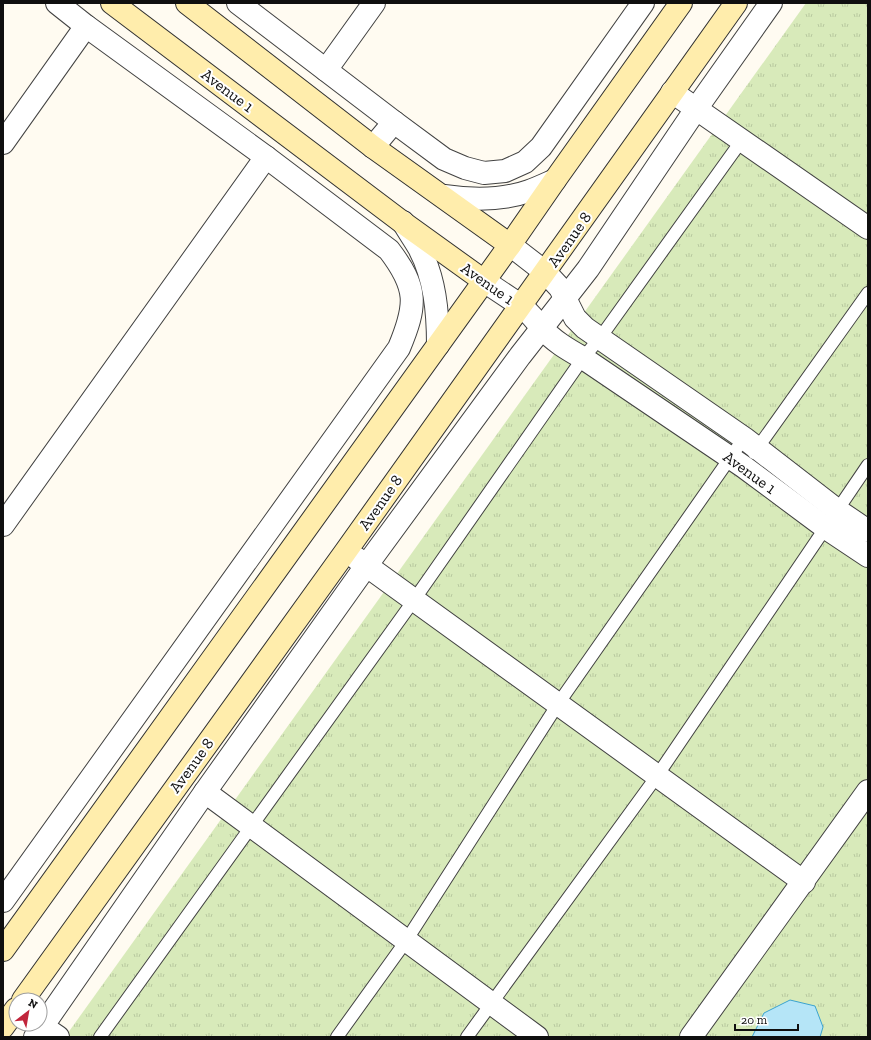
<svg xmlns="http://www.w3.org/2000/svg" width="871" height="1040" viewBox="0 0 871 1040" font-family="'Zilla Slab',serif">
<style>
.grass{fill:url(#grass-tufts)}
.water{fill:#b5e5f7;stroke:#3ba3cf}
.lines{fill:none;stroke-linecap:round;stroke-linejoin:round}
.service-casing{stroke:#424242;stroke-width:14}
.minor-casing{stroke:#424242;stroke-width:24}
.tertiary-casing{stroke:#424242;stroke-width:24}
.secondary-casing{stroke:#313131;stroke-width:24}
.service{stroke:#fff;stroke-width:12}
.minor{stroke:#fff;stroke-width:22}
.tertiary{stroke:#fff;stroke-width:22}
.secondary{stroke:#ffedac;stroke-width:22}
.labels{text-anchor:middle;stroke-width:4;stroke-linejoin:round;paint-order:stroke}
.street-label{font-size:16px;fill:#0f0f0f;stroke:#fff}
</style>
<defs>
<pattern id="grass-tufts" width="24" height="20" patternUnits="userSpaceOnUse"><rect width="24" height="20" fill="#d8eaba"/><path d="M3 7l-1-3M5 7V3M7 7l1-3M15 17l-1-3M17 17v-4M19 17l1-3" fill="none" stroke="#b8c89f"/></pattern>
</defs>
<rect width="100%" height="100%" fill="#fffbf1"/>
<polygon class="grass" points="806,3 868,3 868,1037 65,1037"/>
<polygon class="water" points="790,1000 815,1006 823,1027 820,1037 752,1037 764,1013"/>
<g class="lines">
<g class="service-casing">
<g id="service">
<polyline points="754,453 868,293"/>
<polyline points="100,1037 414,600 583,358 600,338 742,140"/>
<polyline points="337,1037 406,941 558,704 744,438"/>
<polyline points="467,1037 657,776 868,465"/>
</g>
</g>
<g class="minor-casing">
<g id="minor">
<polyline points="238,3 394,122 444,159 465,168 484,173 505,171 525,162 541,147 643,3"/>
<polyline points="326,70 374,3"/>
<polyline points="672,92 868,228"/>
<polyline points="3,143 86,26"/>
<polyline points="373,147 394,122"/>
<polyline points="545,272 560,288 575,318 585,328 744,438 837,510 868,531"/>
<path d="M520,305C530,313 534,319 542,328C553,341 569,350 583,358L744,467L826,528L868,556"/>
<polyline points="3,525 266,157"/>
<polyline points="356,558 804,882"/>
<polyline points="205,792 537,1037"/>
<path d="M3,901L399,348C417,305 418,288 389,250L266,157L86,26L57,3"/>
<polyline points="39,1024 58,1037"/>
<polyline points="35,1037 205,792 366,566 520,356 588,269 696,109 771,3"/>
<polyline points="691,1037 868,791"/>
</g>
</g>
<g class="tertiary-casing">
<g id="tertiary">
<path d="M444,196C472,200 501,201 529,191C538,188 546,184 555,180"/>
<path d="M403,222C408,231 414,239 419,248C435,278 438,312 438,345"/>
<polyline points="510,245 545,272"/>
<polyline points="484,281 520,305"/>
</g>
</g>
<g class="secondary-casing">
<g id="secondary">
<polyline points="112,3 402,222 484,281"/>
<polyline points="187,3 373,147 510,245"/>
<polyline points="3,950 510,245 555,180 681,3"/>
<polyline points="23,1000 346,551 736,3"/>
<polyline points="3,1027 16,1009"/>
</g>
</g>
<use href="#service" class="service"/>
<use href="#minor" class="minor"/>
<use href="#tertiary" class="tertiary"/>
<use href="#secondary" class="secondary"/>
</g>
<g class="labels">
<g class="street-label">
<text transform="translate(228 90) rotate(37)" y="6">Avenue 1</text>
<text transform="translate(569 239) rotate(-55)" y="6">Avenue 8</text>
<text transform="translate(488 283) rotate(35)" y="6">Avenue 1</text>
<text transform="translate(750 472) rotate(36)" y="6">Avenue 1</text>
<text transform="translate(380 502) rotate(-55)" y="6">Avenue 8</text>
<text transform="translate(191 765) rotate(-54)" y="6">Avenue 8</text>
</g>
</g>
<rect width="871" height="1040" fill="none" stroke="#0f0f0f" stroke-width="8"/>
<g transform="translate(28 1012) rotate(31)"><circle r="19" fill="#ffffff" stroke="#9f9f9f"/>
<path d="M0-3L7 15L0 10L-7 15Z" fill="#c1253c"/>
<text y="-6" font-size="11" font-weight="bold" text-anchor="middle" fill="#0f0f0f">N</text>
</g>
<path d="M735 1024v6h63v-6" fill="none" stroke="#0f0f0f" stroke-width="2"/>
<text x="741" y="1024" font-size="12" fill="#0f0f0f" stroke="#ffffff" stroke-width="3" paint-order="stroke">20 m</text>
</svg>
